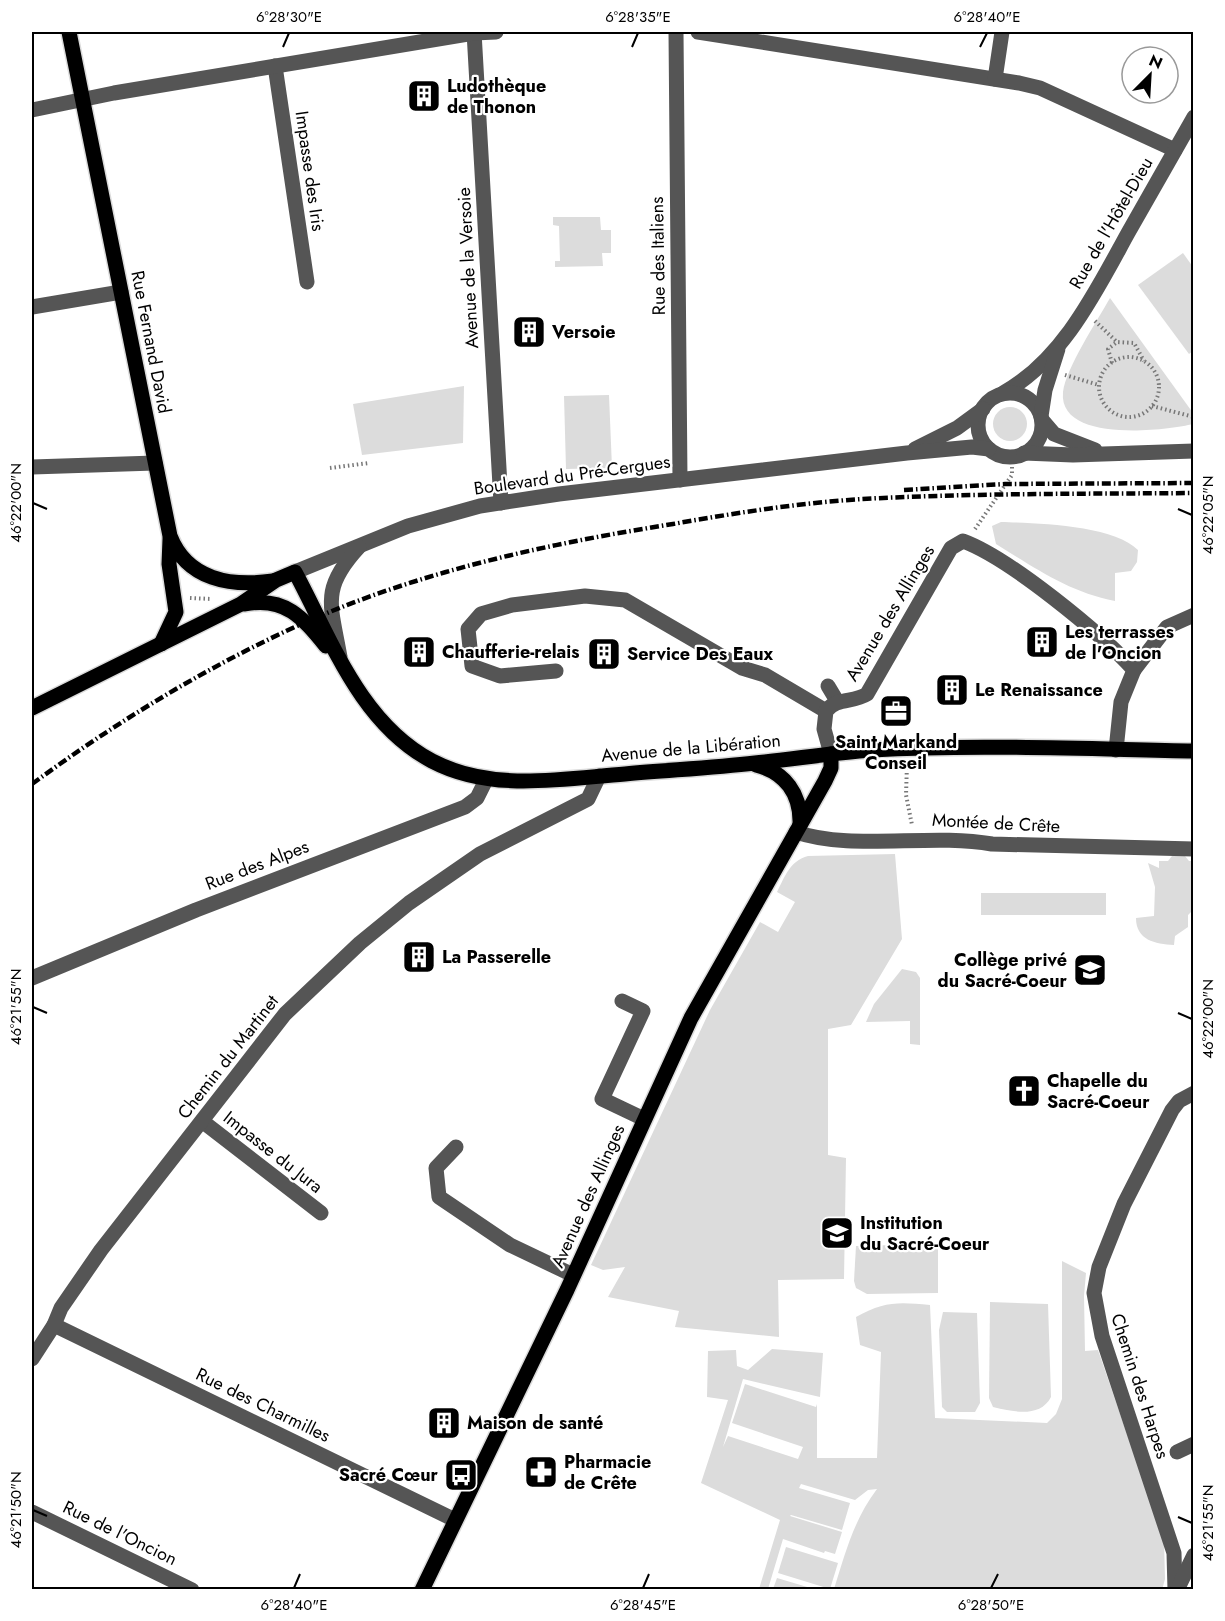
<svg xmlns="http://www.w3.org/2000/svg" width="1225" height="1621" viewBox="0 0 1225 1621" font-family="Jost,sans-serif">
<style>
.green{fill:#dcdcdc}
.lines{fill:none;stroke-linecap:round;stroke-linejoin:round}
.major-casing{stroke:#dbdbdb;stroke-width:18}
.path{stroke:#777;stroke-width:4;stroke-dasharray:1.5 3;stroke-linecap:butt}
.minor{stroke:#555;stroke-width:15}
.major{stroke:#000;stroke-width:15}
.rail{stroke:#000;stroke-width:4.5;stroke-dasharray:9 3 1.5 3;stroke-linecap:butt}
.ticks{fill:none;stroke:#000;stroke-width:2}
.labels{text-anchor:middle;stroke-width:4.5;stroke-linejoin:round;paint-order:stroke}
.poi-label{font-size:18px;font-weight:bold;fill:#000;stroke:#fff;text-anchor:start}
.street-label{font-size:18px;fill:#000;stroke:#fff}
.neatline{fill:none;stroke:#000;stroke-width:2}
.ticks-label{font-size:15px;text-anchor:middle;fill:#000}
</style>
<rect width="100%" height="100%" fill="#fff"/>
<g class="green">
<polygon points="553,217 600,217 601,230 611,230 611,253 602,253 603,266 555,267 555,261 560,261 559,226 553,225"/>
<polygon points="1183,253 1193,267 1193,351 1189,354 1138,285"/>
<path d="M1110,298L1193,413V424C1164,431 1058,443 1063,392C1066,368 1097,321 1110,298Z"/>
<polygon points="464,386 463,443 362,455 353,404"/>
<polygon points="609,395 612,468 566,469 564,396"/>
<circle cx="1010" cy="424" r="17"/>
<path d="M1001,522C1035,523 1114,525 1138,550L1137,562L1131,571L1115,573V601C1069,592 1035,568 996,544L992,526Z"/>
<path d="M895,854L902,939L851,1025L828,1029V1155L846,1158L844,1279L778,1280L779,1337L675,1327L679,1311L608,1297L625,1267L603,1270L591,1265L710,1010L760,922L778,932L795,902L777,892C785,876 790,861 808,856Z"/>
<path d="M1172,856H1185L1189,861H1193V910L1188,915V927L1175,936L1174,945C1155,944 1136,940 1136,918L1154,916L1155,887L1148,863L1159,868V861H1168Z"/>
<rect x="981" y="893" width="125" height="22"/>
<polygon points="902,969 916,972 920,978 920,1045 910,1044 910,1021 866,1022 874,1004"/>
<polygon points="938,1244 938,1293 867,1294 856,1288 854,1281 856,1246"/>
<path d="M1062,1261L1086,1273L1084,1296L1085,1351L1098,1350L1164,1541L1165,1579L1162,1590L834,1589C845,1554 854,1519 877,1489L868,1490L855,1500L801,1484L799,1488L850,1503L842,1530L791,1515L790,1516L842,1532L835,1554L825,1551L824,1553L783,1539L768,1589H759L780,1520L701,1483L728,1400L707,1397L708,1351L736,1350L737,1366L748,1370L772,1349L823,1353L820,1397L743,1379L723,1447L728,1436L798,1459L803,1447L732,1423L745,1384L816,1407L817,1404V1458H877L881,1352L860,1345L856,1317C884,1301 899,1302 930,1305L935,1418L1047,1423L1056,1414L1062,1399Z"/>
<path d="M990,1302L1048,1304L1051,1397C1040,1418 1014,1412 993,1407L989,1398Z"/>
<polygon points="943,1312 977,1313 980,1403 975,1412 947,1412 942,1407 939,1330"/>
<polygon points="786,1547 838,1563 830,1589 778,1573"/>
<polygon points="777,1578 814,1589 773,1589"/>
</g>
<g class="lines">
<g class="major-casing">
<g id="major">
<path d="M69,32L170,536C187,580 231,587 273,581"/>
<path d="M245,604C285,596 303,618 326,646"/>
<polyline points="161,644 176,612 169,564 170,539"/>
<path d="M32,708L241,604L276,580L295,572C331,639 360,723 432,761C491,792 560,779 625,774C668,770 712,768 755,763C794,759 832,753 871,750C978,744 1086,749 1194,751"/>
<path d="M756,765C785,772 801,794 800,824"/>
<polyline points="422,1590 567,1290 691,1018 825,781 831,768 831,754"/>
</g>
</g>
<g class="path">
<polyline points="1095,321 1117,342 1134,343 1144,361"/>
<circle cx="1129" cy="387" r="30"/>
<polyline points="1112,363 1108,349 1117,342"/>
<polyline points="1065,375 1099,385"/>
<polyline points="1152,406 1194,417"/>
<polyline points="330,468 369,463"/>
<polyline points="975,529 1012,475 1012,464"/>
<polyline points="190,598 212,599"/>
<polyline points="907,764 906,795 912,825"/>
</g>
<g class="minor">
<polyline points="474,32 501,503"/>
<polyline points="676,32 680,480"/>
<polyline points="698,32 1019,83 1040,88 1175,150"/>
<polyline points="275,66 307,282"/>
<polyline points="995,79 1002,32"/>
<polyline points="32,110 114,93 474,33 496,32"/>
<polyline points="32,307 121,292"/>
<path d="M1003,393C1063,360 1096,291 1128,233C1150,194 1172,156 1194,117"/>
<circle cx="1010" cy="425" r="32"/>
<polyline points="1041,416 1045,390 1058,349"/>
<polyline points="1042,420 1054,434 1095,450"/>
<polyline points="915,449 957,428 983,409"/>
<polyline points="1024,453 1073,455 1194,451"/>
<polyline points="32,467 155,463"/>
<polyline points="295,572 408,526 480,506 559,494 907,453 972,447 989,449"/>
<path d="M340,657C331,605 320,589 359,547"/>
<polyline points="1134,670 1167,627 1194,615"/>
<polyline points="556,671 500,676 472,666 468,629 481,614 512,605 585,596 625,600 742,668 765,675 826,711"/>
<polyline points="828,686 837,701"/>
<path d="M831,754L824,729L826,711C837,697 853,703 867,694L951,548L963,541C1009,558 1101,633 1134,670L1121,702L1116,750"/>
<path d="M796,832C850,851 931,833 992,844L1194,849"/>
<polyline points="32,978 196,910 465,807 477,798 486,780"/>
<polyline points="622,1001 643,1011 602,1099 644,1119"/>
<polyline points="202,1121 321,1213"/>
<polyline points="456,1147 436,1168 439,1197 510,1245 573,1275"/>
<polyline points="54,1325 455,1520"/>
<polyline points="32,1359 54,1325 61,1308 101,1250 285,1014 360,943 409,903 480,854 588,799 599,776"/>
<polyline points="1177,1452 1194,1444"/>
<polyline points="32,1512 192,1590"/>
<polyline points="1175,1590 1174,1553 1102,1336 1094,1293 1099,1267 1124,1204 1172,1110 1179,1101 1194,1093"/>
<polyline points="1177,1590 1194,1555"/>
</g>
<use href="#major" class="major"/>
<g class="rail">
<polyline points="904,490 1005,484 1194,483"/>
<path d="M32,784C111,726 195,674 284,632C407,574 540,545 673,524C735,513 799,503 862,499C972,493 1083,494 1194,493"/>
</g>
</g>
<path class="ticks" d="M283,47L289,33M632,47L638,33M980,47L987,33M33,503L47,509M1178,509L1192,515M33,1007L47,1013M1178,1013L1192,1019M33,1510L47,1516M1178,1517L1192,1523M294,1588L300,1574M643,1588L649,1574M991,1588L998,1574"/>
<defs>
<g id="building-square" transform="scale(1.725)"><rect x="-9" y="-9" width="18" height="18" rx="4" fill="#000" stroke="#fff"/><path d="M-4-6H4V6H1V3H-1V6H-4ZM-2.5-4.3h1.7v1.8h-1.7ZM.8-4.3h1.7v1.8H.8ZM-2.5-1h1.7V.8h-1.7ZM.8-1h1.7V.8H.8Z" fill="#fff"/></g>
<g id="office-square" transform="scale(1.725)"><rect x="-9" y="-9" width="18" height="18" rx="4" fill="#000" stroke="#fff"/><path d="M-6-3h4V-5.5h4V-3h4V5H-6ZM-1-4.5V-3h2v-1.5ZM-6 0V1H6V0Z" fill="#fff"/></g>
<g id="school-square" transform="scale(1.725)"><rect x="-9" y="-9" width="18" height="18" rx="4" fill="#000" stroke="#fff"/><path d="M0-5L7-2L0 1L-7-2ZM-4 1L0 2.5L4 1V4Q0 6-4 4Z" fill="#fff"/></g>
<g id="church-square" transform="scale(1.725)"><rect x="-9" y="-9" width="18" height="18" rx="4" fill="#000" stroke="#fff"/><path d="M-1.2-6h2.4v3.5h3.3v2.4h-3.3V6h-2.4V-.1h-3.3v-2.4h3.3Z" fill="#fff"/></g>
<g id="pharmacy-square" transform="scale(1.725)"><rect x="-9" y="-9" width="18" height="18" rx="4" fill="#000" stroke="#fff"/><path d="M-2-6h4v4h4v4h-4v4h-4v-4h-4v-4h4Z" fill="#fff"/></g>
<g id="bus-square" transform="scale(1.725)"><rect x="-9" y="-9" width="18" height="18" rx="4" fill="#000" stroke="#fff"/><path d="M-5-6H5V4H4V6H2V4H-2V6H-4V4H-5ZM-3.5-4V0h7V-4ZM-3.5 1.2v1.5H-2V1.2ZM2 1.2v1.5H3.5V1.2Z" fill="#fff"/></g>
</defs>
<g fill-rule="evenodd">
<use href="#building-square" x="424" y="96"/>
<use href="#building-square" x="529" y="332"/>
<use href="#building-square" x="1042" y="642"/>
<use href="#building-square" x="419" y="652"/>
<use href="#building-square" x="604" y="654"/>
<use href="#building-square" x="952" y="690"/>
<use href="#office-square" x="896" y="711"/>
<use href="#building-square" x="419" y="957"/>
<use href="#school-square" x="1090" y="970"/>
<use href="#church-square" x="1024" y="1091"/>
<use href="#school-square" x="837" y="1233"/>
<use href="#building-square" x="444" y="1423"/>
<use href="#pharmacy-square" x="541" y="1472"/>
<use href="#bus-square" x="461" y="1475"/>
</g>
<g class="labels">
<g class="poi-label">
<text x="447" y="92">Ludothèque<tspan x="447" dy="21">de Thonon</tspan></text>
<text x="552" y="338">Versoie</text>
<text x="1065" y="638">Les terrasses<tspan x="1065" dy="21">de l'Oncion</tspan></text>
<text x="442" y="658">Chaufferie-relais</text>
<text x="627" y="660">Service Des Eaux</text>
<text x="975" y="696">Le Renaissance</text>
<text x="896" y="748" text-anchor="middle">Saint Markand<tspan x="896" dy="21">Conseil</tspan></text>
<text x="442" y="963">La Passerelle</text>
<text x="1067" y="966" text-anchor="end">Collège privé<tspan x="1067" dy="21">du Sacré-Coeur</tspan></text>
<text x="1047" y="1087">Chapelle du<tspan x="1047" dy="21">Sacré-Coeur</tspan></text>
<text x="860" y="1229">Institution<tspan x="860" dy="21">du Sacré-Coeur</tspan></text>
<text x="467" y="1429">Maison de santé</text>
<text x="564" y="1468">Pharmacie<tspan x="564" dy="21">de Crête</tspan></text>
<text x="438" y="1481" text-anchor="end">Sacré Cœur</text>
</g>
<g class="street-label">
<text transform="translate(310 171) rotate(82)" y="6">Impasse des Iris</text>
<text transform="translate(1111 223) rotate(-60)" y="6">Rue de l'Hôtel-Dieu</text>
<text transform="translate(658 256) rotate(-91)" y="6">Rue des Italiens</text>
<text transform="translate(468 268) rotate(-93)" y="6">Avenue de la Versoie</text>
<text transform="translate(151 342) rotate(79)" y="6">Rue Fernand David</text>
<text transform="translate(572 475) rotate(-8)" y="6">Boulevard du Pré-Cergues</text>
<text transform="translate(890 613) rotate(-59)" y="6">Avenue des Allinges</text>
<text transform="translate(691 748) rotate(-5)" y="6">Avenue de la Libération</text>
<text transform="translate(996 823) rotate(3)" y="6">Montée de Crête</text>
<text transform="translate(257 865) rotate(-21)" y="6">Rue des Alpes</text>
<text transform="translate(228 1057) rotate(-52)" y="6">Chemin du Martinet</text>
<text transform="translate(273 1152) rotate(38)" y="6">Impasse du Jura</text>
<text transform="translate(588 1196) rotate(-66)" y="6">Avenue des Allinges</text>
<text transform="translate(1140 1386) rotate(72)" y="6">Chemin des Harpes</text>
<text transform="translate(263 1405) rotate(26)" y="6">Rue des Charmilles</text>
<text transform="translate(120 1533) rotate(26)" y="6">Rue de l'Oncion</text>
</g>
</g>
<rect width="1225" height="1621" fill="none" stroke="#ffffff" stroke-width="66"/>
<g transform="translate(1150 75) rotate(24)"><circle r="28" fill="#ffffff" stroke="#999999" stroke-width="1.5"/>
<path d="M0-4.5L10 22L0 15L-10 22Z" fill="#000000"/>
<text y="-9" font-size="16" font-weight="bold" text-anchor="middle" fill="#000000">N</text>
</g>
<rect x="33" y="33" width="1159" height="1555" class="neatline"/>
<g class="ticks-label">
<text x="289" y="22">6°28'30"E</text>
<text x="638" y="22">6°28'35"E</text>
<text x="987" y="22">6°28'40"E</text>
<text transform="translate(16 503) rotate(-90)" y="5">46°22'00"N</text>
<text transform="translate(1208 515) rotate(-90)" y="5">46°22'05"N</text>
<text transform="translate(16 1007) rotate(-90)" y="5">46°21'55"N</text>
<text transform="translate(1208 1019) rotate(-90)" y="5">46°22'00"N</text>
<text transform="translate(16 1510) rotate(-90)" y="5">46°21'50"N</text>
<text transform="translate(1208 1523) rotate(-90)" y="5">46°21'55"N</text>
<text x="294" y="1610">6°28'40"E</text>
<text x="643" y="1610">6°28'45"E</text>
<text x="991" y="1610">6°28'50"E</text>
</g>
</svg>
